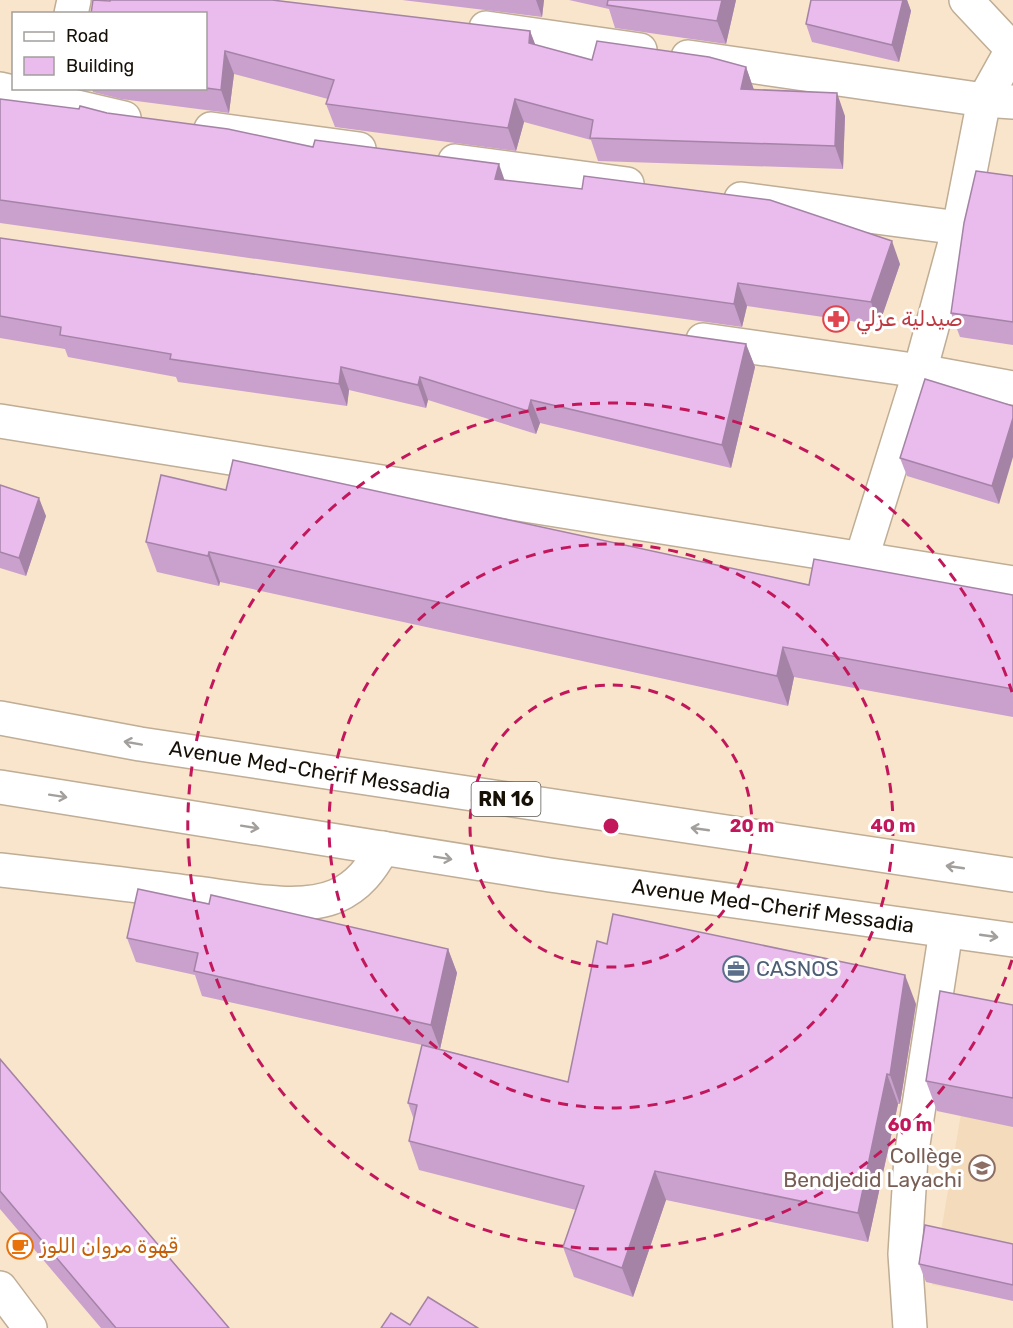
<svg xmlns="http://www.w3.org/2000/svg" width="1013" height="1328" viewBox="0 0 1013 1328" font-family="Rubik,'Noto Sans Arabic',sans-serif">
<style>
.built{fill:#f3dbbc}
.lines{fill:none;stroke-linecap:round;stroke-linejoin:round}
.minor-casing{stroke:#bfad95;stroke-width:36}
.tertiary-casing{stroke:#bfad95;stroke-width:36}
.trunk-casing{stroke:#bfad95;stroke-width:36}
.minor{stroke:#fff;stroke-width:33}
.tertiary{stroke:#fff;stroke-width:33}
.trunk{stroke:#fff;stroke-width:33}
.wall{fill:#c9a1cc}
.shaded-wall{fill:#a483a6}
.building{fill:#eabbed;stroke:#a483a6;stroke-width:1.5}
.oneway{stroke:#a29f9c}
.ring{fill:none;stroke:#c2185b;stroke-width:3;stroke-dasharray:10 8}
.labels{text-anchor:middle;stroke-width:6;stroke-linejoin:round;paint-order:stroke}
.shield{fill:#fff;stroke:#5c5851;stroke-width:1.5}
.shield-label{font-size:20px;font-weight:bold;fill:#161007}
.health-label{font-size:21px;fill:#be3a42;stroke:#fff;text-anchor:start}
.street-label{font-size:21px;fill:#161007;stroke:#fff}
.service-label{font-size:21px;fill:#4e5e75;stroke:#fff;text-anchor:start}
.education-label{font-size:21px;fill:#785e54;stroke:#fff;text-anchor:end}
.food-label{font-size:21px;fill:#c56008;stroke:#fff;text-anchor:start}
.centre{fill:#c2185b;stroke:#fff;stroke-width:3}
.ring-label{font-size:18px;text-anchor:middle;font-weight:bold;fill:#c2185b;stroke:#fff;stroke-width:6;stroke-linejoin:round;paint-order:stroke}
</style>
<rect width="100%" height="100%" fill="#f8e5cc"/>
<polygon class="built" points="973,1043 1013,1050 1013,1298 932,1285"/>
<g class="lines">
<g class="minor-casing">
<g id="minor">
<polyline points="966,0 1012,49"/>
<polyline points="71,14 74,0"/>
<polyline points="486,28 640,50"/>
<polyline points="688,57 984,100 1013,102"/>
<polyline points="0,89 124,118"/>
<polyline points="211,129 359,149"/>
<polyline points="455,161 627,184"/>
<polyline points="741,199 959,228"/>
<polyline points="703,340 920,371 1013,388"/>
<polyline points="0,421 1013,583"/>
<polyline points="862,557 920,371 959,228 984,100 1013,48"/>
<path d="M0,870C62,877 124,884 186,892C228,896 297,913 336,896C359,886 371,869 383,848"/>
<polyline points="910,1328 905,1254 911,1157 946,931"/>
</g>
</g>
<g class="tertiary-casing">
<polyline id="tertiary" points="0,1288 30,1328"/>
</g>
<g class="trunk-casing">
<g id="trunk">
<polyline points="0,718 140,744 1013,875"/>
<polyline points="0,787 550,875 1013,940"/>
</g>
</g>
<use href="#minor" class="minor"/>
<use href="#tertiary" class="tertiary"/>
<use href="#trunk" class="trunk"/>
</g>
<g class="wall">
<polygon points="402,0 544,0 542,17"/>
<polygon points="569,0 736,0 726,44 615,28 609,9"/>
<polygon points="811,0 907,0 911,11 899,62 812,42 806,24"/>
<polygon points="110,1 530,31 535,45 592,60 746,67 754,90 845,116 843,169 598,161 591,140 524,122 516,151 335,127 326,104 328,99 234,74 229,113 121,99 93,92 92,88 206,88 206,14"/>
<polygon points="0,99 107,113 504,180 900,264 879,325 747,306 742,327 0,223"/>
<polygon points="1013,176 1013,345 960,337 951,313"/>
<polygon points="0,238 746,344 755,367 731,468 540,423 536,434 428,400 426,408 349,390 347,406 178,382 176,377 68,357 65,349 0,338"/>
<polygon points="1013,406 999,504 907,476 900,458"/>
<polygon points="0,485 46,516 26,576 0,568"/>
<polygon points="226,490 809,585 1013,595 1013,717 794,677 788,706 220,582 219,586 157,572 146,542"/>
<polygon points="209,904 448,949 457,973 440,1049 568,1082 916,1004 900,1104 898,1104 868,1242 666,1200 633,1297 574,1277 563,1247 576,1210 419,1170 409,1141 414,1120 408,1103 422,1045 202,996 195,975 136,962 127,938"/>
<polygon points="1013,1005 1013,1127 937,1111 926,1081"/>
<polygon points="0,1059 229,1328 101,1328 0,1209"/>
<polygon points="1013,1244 1013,1301 926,1282 919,1264"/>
</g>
<g class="shaded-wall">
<polygon points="536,0 544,0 542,17"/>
<polygon points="722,0 736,0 726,44 717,21"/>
<polygon points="903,0 907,0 911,11 899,62 892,45"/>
<polygon points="530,31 539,54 529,43"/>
<polygon points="225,51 234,74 229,113 221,90"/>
<polygon points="746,67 754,90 741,89"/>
<polygon points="837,93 845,116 843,169 835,146"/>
<polygon points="515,99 524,122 516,151 508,128"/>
<polygon points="499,164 507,187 495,179"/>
<polygon points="892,241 900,264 879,325 871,302"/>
<polygon points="738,283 747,306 742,327 734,304"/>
<polygon points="746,344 755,367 731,468 722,445"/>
<polygon points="341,367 349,390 347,406 339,384"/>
<polygon points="420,377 428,400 426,408 418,385"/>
<polygon points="531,400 540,423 536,434 528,411"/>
<polygon points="1013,418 1013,457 999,504 992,486"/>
<polygon points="39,498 46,516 26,576 19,558"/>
<polygon points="209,552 220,582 219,586 208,556"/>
<polygon points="783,647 794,677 788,706 777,676"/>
<polygon points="448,949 457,973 440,1049 431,1025"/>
<polygon points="905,975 916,1004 900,1104 890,1075"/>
<polygon points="887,1074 898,1104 868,1242 858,1213"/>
<polygon points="655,1171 666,1200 633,1297 622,1268"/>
</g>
<g class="building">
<polygon points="93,0 110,1 110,0 272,0 530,31 529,43 592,60 597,41 709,57 746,67 741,89 837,93 835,146 590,138 593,120 515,99 508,128 326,104 334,80 225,51 221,90 206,88 206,14 91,14"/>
<polygon points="608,0 722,0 717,21 607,5"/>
<polygon points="811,0 903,0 892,45 806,24"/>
<polygon points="0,99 79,109 80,106 107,113 228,129 313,147 315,140 499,164 495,179 582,189 584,176 770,200 892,241 871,302 738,283 734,304 0,200"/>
<polygon points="976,171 1013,176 1013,322 951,313 964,223"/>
<polygon points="0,238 746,344 722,445 531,400 528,411 420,377 418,385 341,367 339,384 170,359 171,354 60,335 61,327 0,316"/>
<polygon points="925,379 1013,406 1013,418 992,486 900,458"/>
<polygon points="233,460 809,585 814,559 1013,595 1013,689 783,647 777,676 209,552 208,556 146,542 161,475 226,490"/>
<polygon points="0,485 39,498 19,558 0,552"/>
<polygon points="138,889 209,904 211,895 448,949 431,1025 194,971 198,953 127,938"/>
<polygon points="613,914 905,975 890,1075 887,1074 858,1213 655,1171 622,1268 563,1247 584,1186 409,1141 417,1105 408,1103 422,1045 568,1082 597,941 607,944"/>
<polygon points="940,991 1013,1005 1013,1098 926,1081"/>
<polygon points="0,1059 229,1328 116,1328 0,1191"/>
<polygon points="925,1225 1013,1244 1013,1285 919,1264"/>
<polygon points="428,1297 478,1328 381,1328 391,1313 410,1325"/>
</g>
<defs><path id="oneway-shaft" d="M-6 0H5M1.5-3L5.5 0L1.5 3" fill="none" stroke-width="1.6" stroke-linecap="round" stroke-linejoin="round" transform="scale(1.5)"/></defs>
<g class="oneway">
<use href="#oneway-shaft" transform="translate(133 743) rotate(-170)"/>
<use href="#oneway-shaft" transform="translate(58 796) rotate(9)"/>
<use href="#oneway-shaft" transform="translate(250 827) rotate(9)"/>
<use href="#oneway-shaft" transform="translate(700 829) rotate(-172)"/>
<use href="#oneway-shaft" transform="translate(443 858) rotate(9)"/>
<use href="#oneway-shaft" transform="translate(955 867) rotate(-172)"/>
<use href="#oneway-shaft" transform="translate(989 936) rotate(8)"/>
</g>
<g class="ring">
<circle cx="611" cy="826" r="141"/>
<circle cx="611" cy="826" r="282"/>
<path d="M1012 960A423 423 0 1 1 1012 692"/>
</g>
<defs>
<g id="pharmacy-ring" transform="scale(1.35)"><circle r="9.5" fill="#fff" stroke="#e0444e" stroke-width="1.5"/><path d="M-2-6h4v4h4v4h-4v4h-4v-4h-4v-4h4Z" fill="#e0444e"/></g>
<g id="office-ring" transform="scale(1.35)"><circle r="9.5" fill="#fff" stroke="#5c6f8a" stroke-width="1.5"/><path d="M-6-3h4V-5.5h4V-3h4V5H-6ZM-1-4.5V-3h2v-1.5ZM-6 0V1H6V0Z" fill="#5c6f8a"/></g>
<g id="school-ring" transform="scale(1.35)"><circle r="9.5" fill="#fff" stroke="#8d6e63" stroke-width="1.5"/><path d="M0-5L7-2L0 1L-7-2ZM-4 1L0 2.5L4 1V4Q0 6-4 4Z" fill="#8d6e63"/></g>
<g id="cafe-ring" transform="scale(1.35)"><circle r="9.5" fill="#fff" stroke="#e8710a" stroke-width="1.5"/><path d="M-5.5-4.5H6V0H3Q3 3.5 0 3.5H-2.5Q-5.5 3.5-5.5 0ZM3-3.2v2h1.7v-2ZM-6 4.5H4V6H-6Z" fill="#e8710a"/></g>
</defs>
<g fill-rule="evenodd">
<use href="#pharmacy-ring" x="836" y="319"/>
<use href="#office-ring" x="736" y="969"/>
<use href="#school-ring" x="982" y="1168"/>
<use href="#cafe-ring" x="20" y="1246"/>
</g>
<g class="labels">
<rect class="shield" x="471.5" y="782" width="69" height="34" rx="4.5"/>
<g class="shield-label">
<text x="506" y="806">RN 16</text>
</g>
<g class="health-label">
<text x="856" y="326">صيدلية عزلي</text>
</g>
<g class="street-label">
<text transform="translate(310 770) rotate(9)" y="7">Avenue Med-Cherif Messadia</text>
<text transform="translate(773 906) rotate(8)" y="7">Avenue Med-Cherif Messadia</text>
</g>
<g class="service-label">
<text x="756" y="976">CASNOS</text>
</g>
<g class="education-label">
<text x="962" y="1163">Collège<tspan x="962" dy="24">Bendjedid Layachi</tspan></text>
</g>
<g class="food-label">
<text x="40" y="1253">قهوة مروان اللوز</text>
</g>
</g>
<circle cx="611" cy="826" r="9" class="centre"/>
<g class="ring-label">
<text x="752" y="832">20 m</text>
<text x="893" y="832">40 m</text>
<text x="910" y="1131">60 m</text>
</g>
<rect x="12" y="12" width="195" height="78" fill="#ffffff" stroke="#a29f9c" stroke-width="1.5"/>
<rect x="24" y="32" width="30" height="9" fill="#ffffff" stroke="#a29f9c" stroke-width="1.5"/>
<text x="66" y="42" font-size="18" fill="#161007">Road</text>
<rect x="24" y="57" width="30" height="18" fill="#eabbed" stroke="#a29f9c" stroke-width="1.5"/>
<text x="66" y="72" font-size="18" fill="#161007">Building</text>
</svg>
